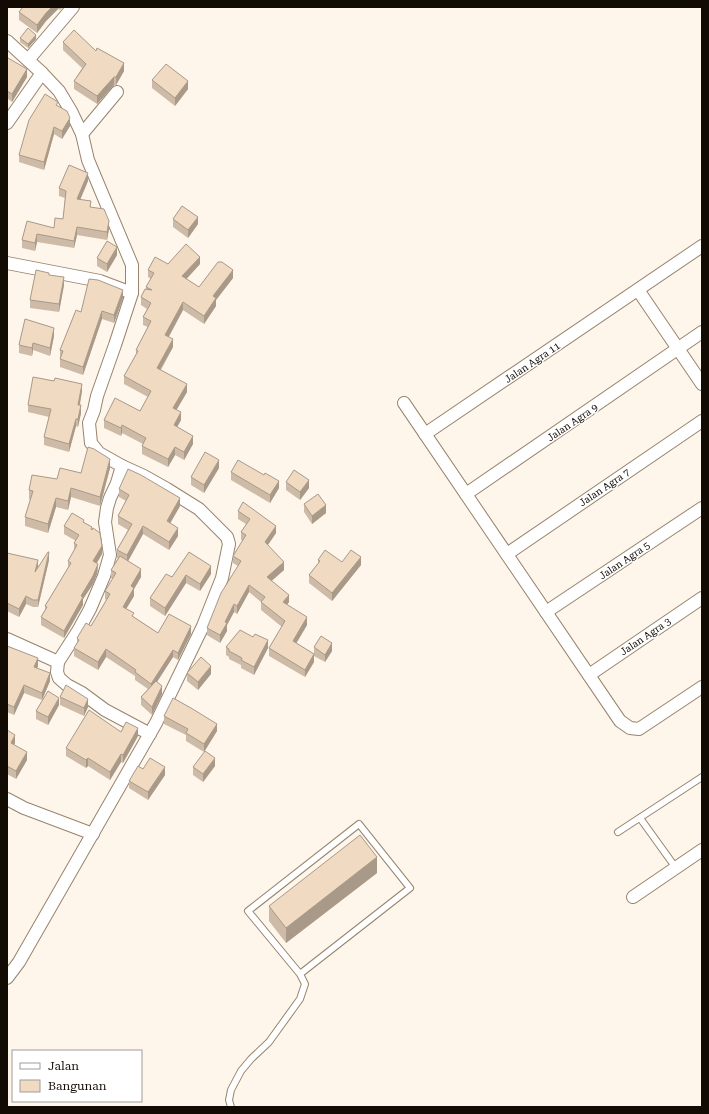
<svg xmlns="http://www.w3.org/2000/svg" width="709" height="1114" viewBox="0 0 709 1114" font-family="'Roboto Serif',serif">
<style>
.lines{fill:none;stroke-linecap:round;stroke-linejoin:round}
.lane-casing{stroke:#97846d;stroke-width:8}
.street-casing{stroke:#97846d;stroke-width:14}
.lane{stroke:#fff;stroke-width:6}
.street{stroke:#fff;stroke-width:12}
.wall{fill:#cebba7}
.shaded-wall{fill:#a89988}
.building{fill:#f0dac2;stroke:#a89988}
.labels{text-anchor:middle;stroke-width:3;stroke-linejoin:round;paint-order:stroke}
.street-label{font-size:10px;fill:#120b04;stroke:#fff}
</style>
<rect width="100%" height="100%" fill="#fef5eb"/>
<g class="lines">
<g class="lane-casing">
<g id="lane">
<polyline points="640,818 676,868"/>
<polyline points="618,832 702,777"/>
<polyline points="231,1107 229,1100 231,1090 241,1071 251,1059 269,1042 300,999 305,984 300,974 410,888 359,824 248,911 300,974"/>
</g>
</g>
<g class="street-casing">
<g id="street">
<polyline points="7,41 42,73 59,91 71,111 82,134 88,160 132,265 132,293 115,345 97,396 94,410 89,423 91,443 99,453 122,466 144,476 167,489 199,509 227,537 229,544 222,578 203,626 156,723 19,962 7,978"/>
<polyline points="28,60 73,7"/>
<polyline points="7,123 42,73"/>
<polyline points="82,134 117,92"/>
<polyline points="7,263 100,281 132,293"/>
<polyline points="638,290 702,384"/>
<polyline points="404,403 620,721 630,728 639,729 702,687"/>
<polyline points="425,434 702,246"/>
<polyline points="466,494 702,332"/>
<polyline points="507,554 702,421"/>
<polyline points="546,612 702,508"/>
<polyline points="7,639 58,662 57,672 59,678 67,685 82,693 105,710 150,734"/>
<polyline points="58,662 78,631 90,609 104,576 110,555 105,522 107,508 110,498 117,483 122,466"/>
<polyline points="589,675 702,598"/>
<polyline points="7,799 24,808 93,834"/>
<polyline points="633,897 702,850"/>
</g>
</g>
<use href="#lane" class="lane"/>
<use href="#street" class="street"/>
</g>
<g class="wall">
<polygon points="23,7 63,7 60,10 58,9 46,21 37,33 19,20 19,12"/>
<polygon points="20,38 36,39 28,48 20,42"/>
<polygon points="63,42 96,51 124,71 116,85 114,85 97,104 74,89 74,81 82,68 63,50"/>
<polygon points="7,59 27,77 12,102 7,98"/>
<polygon points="152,80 188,89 175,106 152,88"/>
<polygon points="58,106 70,126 62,139 54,134 44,170 19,162 19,155"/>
<polygon points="88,181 80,200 91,207 109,229 107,240 77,235 74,248 37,242 35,251 22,248 22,240 54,228 63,219 65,198 59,196 59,188"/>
<polygon points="173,219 198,224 188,238 173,227"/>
<polygon points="117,255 107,272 97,266 97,258"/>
<polygon points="168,264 200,264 186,279 199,287 233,278 216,300 216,306 204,324 183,310 169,337 173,347 161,370 187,392 176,410 181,420 177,427 193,444 184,460 175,455 168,467 142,454 142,446 143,444 122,433 121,436 104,428 104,420 140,411 148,397 124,384 124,376 136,354 136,350 148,327 143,325 143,317 147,309 141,305 141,297 146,289 146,287 151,279 148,277 148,270"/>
<polygon points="49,275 64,285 59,312 30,308 30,300"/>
<polygon points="123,298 114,323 102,319 83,375 60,367 60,350 81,312"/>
<polygon points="54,336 50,356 33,350 32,356 19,353 19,345"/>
<polygon points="82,391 80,405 81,413 78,427 76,426 69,452 44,445 44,437 49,417 28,412 28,405"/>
<polygon points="110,468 100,506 71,497 68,510 56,507 48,533 25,526 25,517 30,500 29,499 29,490 57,479 81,473"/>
<polygon points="219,468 204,493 191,485 191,477"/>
<polygon points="231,472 279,488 270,503 231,480"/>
<polygon points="286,482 309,488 300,500 286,490"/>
<polygon points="119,489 180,506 170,523 178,536 169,550 143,534 128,561 141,577 134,589 134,596 126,609 134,617 158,633 191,634 178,660 173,657 157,682 162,694 152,715 141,705 141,697 148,689 135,680 135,676 106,657 98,670 74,656 74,648 77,643 77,638 91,626 106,600 105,599 105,591 113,579 111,578 111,570 118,558 117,558 117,550 128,530 118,524 118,516 126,501 119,497"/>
<polygon points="304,504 326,513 312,524 304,512"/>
<polygon points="238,511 276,533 268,545 284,570 271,581 289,602 287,605 307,625 296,643 314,654 314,647 332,651 325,662 314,656 314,662 305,677 269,656 269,648 282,627 261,610 261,602 249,592 237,614 234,612 227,625 227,631 220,643 207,635 207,628 238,566 233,563 233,556 243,541 241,540 241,532 246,524 238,519"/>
<polygon points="84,522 92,530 102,554 97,563 98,571 97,574 93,584 83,599 83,605 64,638 41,625 41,617 45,610 45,606 68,568 68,561 74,551 74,543 76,541 64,534 64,526"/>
<polygon points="189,552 211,574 200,591 186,583 165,616 150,606 150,598 172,577"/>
<polygon points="7,553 38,566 49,560 38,607 33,607 26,604 19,617 7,611"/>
<polygon points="318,560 361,565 332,601 309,583 309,575 318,564"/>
<polygon points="7,646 38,666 37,668 50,681 42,700 24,693 14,715 7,712"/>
<polygon points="226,647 268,648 254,675 241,668 241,665 229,659 229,657 226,655"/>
<polygon points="187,673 211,674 198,690 187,681"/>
<polygon points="60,697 88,707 84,716 60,705"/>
<polygon points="59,705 48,725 36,719 36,711"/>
<polygon points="164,716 217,731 204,752 186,741 186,735 164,724"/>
<polygon points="7,730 15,743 14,745 27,760 16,779 7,774"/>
<polygon points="121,732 138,736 123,763 121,762 110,780 88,766 86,768 66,756 66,748"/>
<polygon points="215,766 203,782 193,775 193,767"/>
<polygon points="143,769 165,775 148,800 129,788 129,781"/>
<polygon points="377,873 286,943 269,921 269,906"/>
</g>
<g class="shaded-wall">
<polygon points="52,7 58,7 58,9 46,21 37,33 37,25 46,13"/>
<polygon points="36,35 36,39 28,48 28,44"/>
<polygon points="124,63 124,71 116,85 116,77"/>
<polygon points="27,69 27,77 12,102 12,94"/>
<polygon points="114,77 114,85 97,104 97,96"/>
<polygon points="188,81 188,89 175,106 175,98"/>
<polygon points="70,118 70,126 62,139 62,131"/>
<polygon points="54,127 54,134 44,170 44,162"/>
<polygon points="88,173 88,181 77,207 77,199"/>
<polygon points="198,217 198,224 188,238 188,230"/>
<polygon points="109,221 109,229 107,240 107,232"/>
<polygon points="77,227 77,235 74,248 74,241"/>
<polygon points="37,234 37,242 35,251 35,243"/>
<polygon points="117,247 117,255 107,272 107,264"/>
<polygon points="200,257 200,264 182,284 182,276"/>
<polygon points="233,270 233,278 216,300 216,306 204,324 204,316 213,296"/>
<polygon points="64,277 64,285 59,312 59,304"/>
<polygon points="123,290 123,298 114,323 114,315"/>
<polygon points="183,302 183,310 165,343 165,335"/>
<polygon points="102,311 102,319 83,375 83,367"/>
<polygon points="54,328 54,336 50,356 50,348"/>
<polygon points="173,339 173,347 157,375 157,368"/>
<polygon points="33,343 33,350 32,356 32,348"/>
<polygon points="82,384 82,391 78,413 78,405"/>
<polygon points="187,384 187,392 173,416 173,408"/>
<polygon points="81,405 81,413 78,427 78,419"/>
<polygon points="181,412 181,420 174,433 174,425"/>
<polygon points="76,419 76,426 69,452 69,444"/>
<polygon points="122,425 122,433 121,436 121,428"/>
<polygon points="193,436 193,444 184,460 184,452"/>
<polygon points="175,447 175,455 168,467 168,459"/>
<polygon points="110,459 110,468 100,506 100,497"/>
<polygon points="219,460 219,468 204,493 204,485"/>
<polygon points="309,480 309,488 300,500 300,492"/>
<polygon points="279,481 279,488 270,503 270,495"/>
<polygon points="71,488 71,497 68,510 68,501"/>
<polygon points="56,498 56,507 48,533 48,524"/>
<polygon points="180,498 180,506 167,529 167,521"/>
<polygon points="326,505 326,513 312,524 312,516"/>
<polygon points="143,526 143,534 127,563 127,555"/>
<polygon points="276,526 276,533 265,549 265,542"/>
<polygon points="178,528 178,536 169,550 169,542"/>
<polygon points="102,546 102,554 93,569 93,561"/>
<polygon points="49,552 49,560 38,607 38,600"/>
<polygon points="361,557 361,565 332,601 332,593"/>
<polygon points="38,560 38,567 35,572"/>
<polygon points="284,562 284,570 267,585 267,577"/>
<polygon points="98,564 97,574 93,584 83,599 83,605 64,638 64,631 81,596"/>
<polygon points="211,566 211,574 200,591 200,584"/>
<polygon points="141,569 141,577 134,589 134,596 123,614 123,607 131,586"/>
<polygon points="186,575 186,583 165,616 165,608"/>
<polygon points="249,585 249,592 237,614 237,606"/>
<polygon points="289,595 289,602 283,610 283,602"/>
<polygon points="26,596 26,604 19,617 19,609"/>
<polygon points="234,604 234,612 227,625 227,631 220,643 220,635 225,622"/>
<polygon points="307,617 307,625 293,649 293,641"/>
<polygon points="191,626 191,634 178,660 178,653"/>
<polygon points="268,640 268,648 254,675 254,667"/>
<polygon points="332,643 332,651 325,662 325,655"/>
<polygon points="106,649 106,657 98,670 98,662"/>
<polygon points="173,650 173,657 151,691 151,684"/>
<polygon points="314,654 314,662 305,677 305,670"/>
<polygon points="38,658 38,666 34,675 34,667"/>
<polygon points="211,666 211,674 198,690 198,682"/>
<polygon points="50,673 50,681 42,700 42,693"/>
<polygon points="24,685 24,693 14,715 14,707"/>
<polygon points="162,686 162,694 152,715 152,707"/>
<polygon points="59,698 59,705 48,725 48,717"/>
<polygon points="88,699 88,707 84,716 84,708"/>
<polygon points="217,724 217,731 204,752 204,744"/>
<polygon points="138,728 138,736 123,763 123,755"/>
<polygon points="15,735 15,743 11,751 11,743"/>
<polygon points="27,752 27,760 16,779 16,771"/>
<polygon points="121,754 121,762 110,780 110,772"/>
<polygon points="88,758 88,766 86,768 86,760"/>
<polygon points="215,758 215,766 203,782 203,774"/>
<polygon points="165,767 165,775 148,800 148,792"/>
<polygon points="377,857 377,873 286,943 286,928"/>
</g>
<g class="building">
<polygon points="23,7 52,7 46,13 37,25 19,12"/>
<polygon points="28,28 36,35 28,44 20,38"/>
<polygon points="74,30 96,51 97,48 124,63 116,77 114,77 97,96 74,81 86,64 63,42"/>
<polygon points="8,58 27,69 12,94 7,91 7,59"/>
<polygon points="166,64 188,81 175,98 152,80"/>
<polygon points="45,94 58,102 56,105 67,111 70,118 62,131 54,127 44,162 19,155 29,120"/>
<polygon points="69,165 88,173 77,199 91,201 90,207 104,209 109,221 107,232 77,227 74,241 37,234 35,243 22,240 27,221 54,228 55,218 63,219 66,191 59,188"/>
<polygon points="182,206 198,217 188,230 173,219"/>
<polygon points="107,241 117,247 107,264 97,258"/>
<polygon points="186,244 200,257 182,276 199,287 218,262 222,262 233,270 213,296 216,298 204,316 183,302 165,335 173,339 157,368 187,384 173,408 181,412 174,425 193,436 184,452 175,447 168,459 142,446 146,438 122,425 121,428 104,420 115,398 140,411 151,391 124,376 138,351 136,350 151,321 143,317 151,303 141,297 145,289 152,290 146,287 154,273 148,270 155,257 168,264"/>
<polygon points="36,270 49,273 49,275 64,277 59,304 30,300"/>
<polygon points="89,279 98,280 123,290 114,315 102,311 83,367 60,359 63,351 60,350 76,310 81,312"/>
<polygon points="25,319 54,328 50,348 33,343 32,348 19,345"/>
<polygon points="33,377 54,381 55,378 82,384 78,405 81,405 78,419 76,419 69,444 44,437 51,409 28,405"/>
<polygon points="88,447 94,449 110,459 100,497 71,488 68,501 56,498 48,524 25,517 33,491 29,490 32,475 57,479 60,468 81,473"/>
<polygon points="205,452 219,460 204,485 191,477"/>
<polygon points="238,460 264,475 265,473 279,481 270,495 231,472"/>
<polygon points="128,469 141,475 180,498 167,521 178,528 169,542 143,526 127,555 117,550 132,524 118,516 129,495 119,489"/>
<polygon points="294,470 309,480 300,492 286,482"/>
<polygon points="318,494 326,505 312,516 304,504"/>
<polygon points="243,502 276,526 265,542 284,562 267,577 289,595 283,602 307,617 293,641 314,654 305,670 269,648 285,621 261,602 265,597 249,585 237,606 234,604 225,622 227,623 220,635 207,628 221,593 241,561 233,556 246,535 241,532 250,519 238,511"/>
<polygon points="72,513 84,520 83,522 92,527 91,529 92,530 93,528 100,533 102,546 93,561 98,564 93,576 81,596 83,597 64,631 41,617 47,607 45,606 71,563 68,561 77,545 74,543 79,535 64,526"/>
<polygon points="325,550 342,562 351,550 361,557 332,593 309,575 320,561 318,560"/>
<polygon points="48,552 49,552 38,600 33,600 26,596 19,609 7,603 7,553 38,560 35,572"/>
<polygon points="189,552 211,566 200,584 186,575 165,608 150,598 166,574 172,577"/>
<polygon points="120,556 141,569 131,586 134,588 123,607 134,613 132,616 158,633 169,614 191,626 178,653 173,650 151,684 135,672 136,670 106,649 98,662 74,648 79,640 77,638 86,623 91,626 110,594 105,591 116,573 111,570"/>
<polygon points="240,630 253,637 255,634 268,640 254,667 241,660 242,658 229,651 229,649 226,647"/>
<polygon points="321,636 332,643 325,655 314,647"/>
<polygon points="7,646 38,658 34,667 50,673 42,693 24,685 14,707 7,704"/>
<polygon points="201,657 211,666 198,682 187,673"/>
<polygon points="156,681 162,686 152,707 141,697"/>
<polygon points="66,685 88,699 84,708 60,697"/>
<polygon points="48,691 59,698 48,717 36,711"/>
<polygon points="173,698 191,708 217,724 204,744 186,733 188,729 164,716"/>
<polygon points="89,710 121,732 126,722 138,728 123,755 121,754 110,772 88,758 86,760 66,748"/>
<polygon points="7,730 15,735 11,743 27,752 16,771 7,766"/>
<polygon points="205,751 215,758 203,774 193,767"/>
<polygon points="150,758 165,767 148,792 129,781 138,766 143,769"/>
<polygon points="360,835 377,857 286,928 269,906"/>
</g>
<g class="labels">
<g class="street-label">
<text transform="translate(532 362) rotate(-34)" y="4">Jalan Agra 11</text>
<text transform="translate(572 422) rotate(-34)" y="4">Jalan Agra 9</text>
<text transform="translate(604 487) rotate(-34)" y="4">Jalan Agra 7</text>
<text transform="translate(624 560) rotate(-34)" y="4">Jalan Agra 5</text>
<text transform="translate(645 636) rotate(-34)" y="4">Jalan Agra 3</text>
</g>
</g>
<rect width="709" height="1114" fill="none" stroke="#120b04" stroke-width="16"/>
<rect x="12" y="1050" width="130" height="52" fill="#ffffff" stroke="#a09d9b"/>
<rect x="20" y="1063" width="20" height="6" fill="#ffffff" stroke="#a09d9b"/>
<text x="48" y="1070" font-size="12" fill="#120b04">Jalan</text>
<rect x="20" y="1080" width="20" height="12" fill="#f0dac2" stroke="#a09d9b"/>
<text x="48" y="1090" font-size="12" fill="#120b04">Bangunan</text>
</svg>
